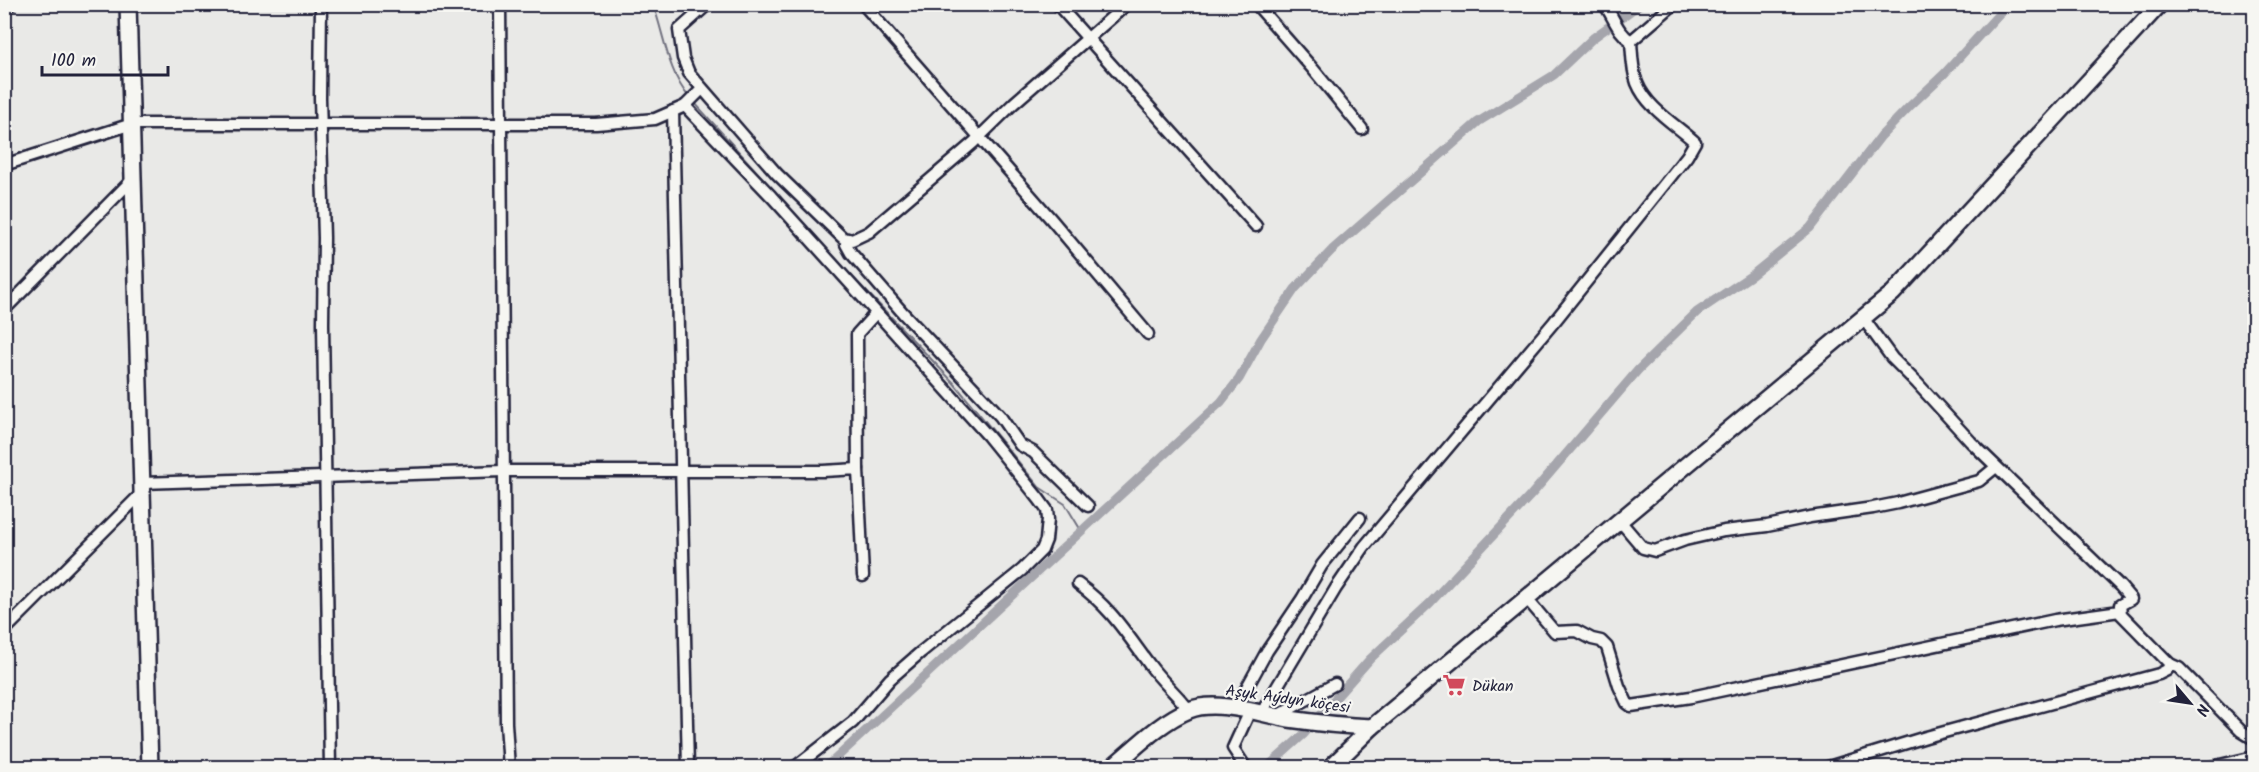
<svg xmlns="http://www.w3.org/2000/svg" width="2259" height="772" viewBox="0 0 2259 772" font-family="Kalam,sans-serif">
<style>
.lines{fill:none;stroke-linecap:round;stroke-linejoin:round}
.stream{stroke:#71717f;stroke-width:2}
.canal{stroke:#a5a5ac;stroke-width:9}
.street-casing{stroke:#22223b;stroke-width:15}
.secondary-casing{stroke:#22223b;stroke-width:20}
.street{stroke:#f6f6f2;stroke-width:10}
.secondary{stroke:#f6f6f2;stroke-width:15}
.labels{text-anchor:middle;stroke-width:4.5;stroke-linejoin:round;paint-order:stroke}
.poi-label{font-size:16px;fill:#22223b;stroke:#f6f6f2;text-anchor:start}
.street-label{font-size:16px;fill:#22223b;stroke:#f6f6f2}
</style>
<rect width="100%" height="100%" fill="#e9e9e7"/>
<filter id="ink" filterUnits="userSpaceOnUse"><feTurbulence type="fractalNoise" baseFrequency=".0167" numOctaves="2"/><feDisplacementMap in="SourceGraphic" scale="12" xChannelSelector="R" yChannelSelector="G"/><feConvolveMatrix kernelMatrix="1 2 1 2 8 2 1 2 1" color-interpolation-filters="sRGB"/></filter>
<g filter="url(#ink)">
<g class="lines">
<g class="stream">
<path d="M653,4C664,34 668,73 689,97"/>
<polyline points="693,101 845,269 953,382 1039,487 1065,504 1082,532"/>
</g>
<g class="canal">
<polyline points="822,768 834,760 1221,402 1239,379 1261,339 1295,289 1332,250 1478,122 1554,75 1593,38 1640,4"/>
<polyline points="1266,768 1303,735 1370,659 1430,603 1531,495 1638,370 1697,312 1752,275 1810,228 1881,136 1909,107 1944,74 2008,4"/>
</g>
<g class="street-casing">
<g id="street">
<polyline points="321,4 320,98 324,238 323,324 330,768"/>
<polyline points="500,4 506,723 509,768"/>
<polyline points="708,4 679,30 683,58 689,73 777,174 843,238 852,240 869,232 973,143 1014,103 1127,4"/>
<polyline points="863,4 1051,219 1148,334"/>
<polyline points="1057,4 1256,226"/>
<polyline points="1256,4 1313,69 1362,129"/>
<polyline points="4,6 11,4"/>
<polyline points="1631,41 1674,4"/>
<polyline points="685,106 771,196 988,436 1039,499 1047,510 1048,519 1046,540 1042,550 1022,570 921,652 890,679 853,722 794,768"/>
<polyline points="673,111 688,768"/>
<polyline points="4,165 132,124 596,124 655,119 685,106 702,89"/>
<polyline points="848,239 846,244 851,253 903,313 1000,416 1020,445 1033,452 1088,506"/>
<polyline points="4,310 133,179"/>
<polyline points="1863,318 1892,358 1917,383 1971,442 2120,586 2131,599 2120,605 2121,614 2170,664 2179,668 2241,731 2254,739"/>
<polyline points="858,469 857,334 876,313"/>
<polyline points="142,483 503,471 823,471 858,469 863,576"/>
<polyline points="1620,521 1643,548 1655,551 1685,540 1724,531 1767,526 1810,517 1873,508 1898,503 1979,481 1996,467"/>
<path d="M1078,584C1111,608 1125,632 1149,664C1161,681 1177,694 1189,710"/>
<polyline points="1527,599 1555,632 1577,631 1592,639 1601,641 1607,647 1619,686 1627,703 1631,706 1691,697 2055,620 2120,611"/>
<polyline points="4,631 142,493"/>
<polyline points="1235,709 1267,651 1302,599 1322,565 1360,518"/>
<path d="M1262,712L1336,588L1364,547L1554,322L1687,156L1695,142C1675,124 1647,108 1637,83C1632,70 1632,55 1631,41C1617,32 1614,17 1604,4"/>
<polyline points="1277,716 1335,684"/>
<polyline points="1246,768 1233,748 1250,711"/>
<polyline points="1825,768 1926,737 2159,674 2167,670 2170,664"/>
<polyline points="2207,768 2254,757"/>
</g>
</g>
<g class="secondary-casing">
<g id="secondary">
<polyline points="128,4 150,768"/>
<path d="M1111,768C1135,748 1160,722 1189,710C1217,699 1261,714 1289,719C1317,723 1344,726 1372,727"/>
<polyline points="1330,768 1372,727 1893,293 2160,4"/>
</g>
</g>
<use href="#street" class="street"/>
<use href="#secondary" class="secondary"/>
</g>
</g>
<defs>
<g id="supermarket-bare" transform="scale(1.8)"><path d="M-6-5.5h2.5l.6 2H6L4.5 2H-2.5L-4.4-4H-6ZM-1.5 3.2a1.3 1.3 0 1 0 .1 0ZM3 3.2a1.3 1.3 0 1 0 .1 0Z" fill="#d1495b" stroke="#f6f6f2" stroke-width="2.5" paint-order="stroke"/></g>
</defs>
<g fill-rule="evenodd">
<use href="#supermarket-bare" x="1454" y="685"/>
</g>
<g class="labels">
<g class="poi-label">
<text x="1472" y="691">Dükan</text>
</g>
<g class="street-label">
<text transform="translate(1288 698) rotate(8)" y="6">Aşyk Aýdyn köçesi</text>
</g>
</g>
<rect width="2259" height="772" fill="none" stroke="#f6f6f2" stroke-width="24"/>
<rect x="12" y="12" width="2235" height="748" fill="none" stroke="#22223b" stroke-width="2" filter="url(#ink)"/>
<g transform="translate(2190 703) rotate(119)" stroke="#f6f6f2" stroke-width="4.5" paint-order="stroke">
<path d="M0-4.5L10 22L0 15L-10 22Z" fill="#22223b"/>
<text y="-9" font-size="16" font-weight="bold" text-anchor="middle" fill="#22223b">N</text>
</g>
<path d="M42 66v9h126v-9" fill="none" stroke="#22223b" stroke-width="3"/>
<text x="51" y="66" font-size="18" fill="#22223b" stroke="#f6f6f2" stroke-width="4.5" paint-order="stroke">100 m</text>
</svg>
